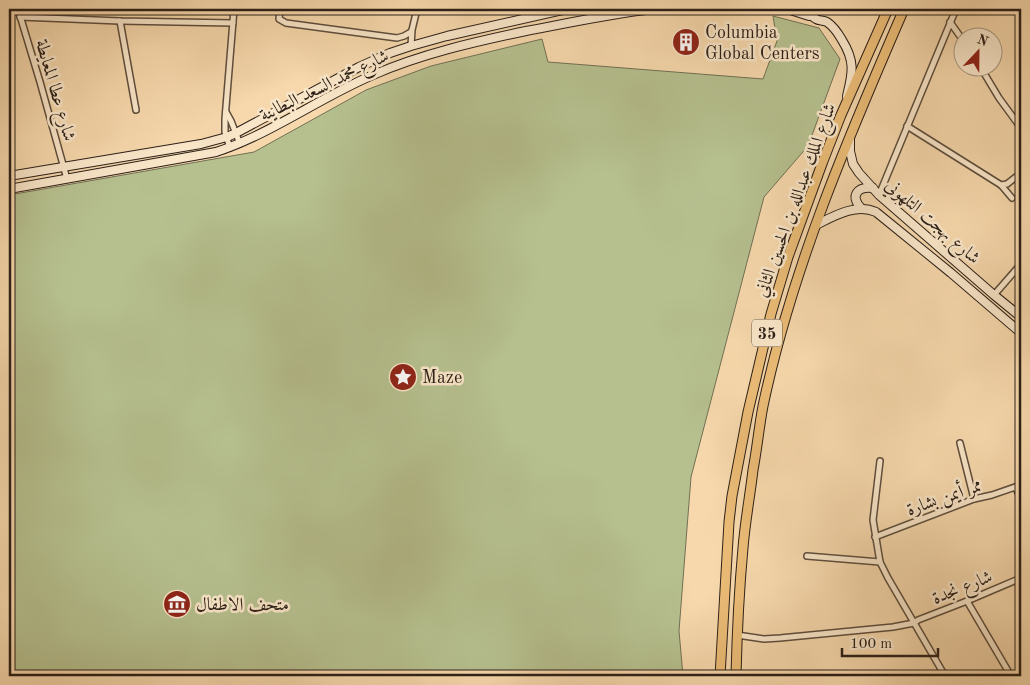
<svg xmlns="http://www.w3.org/2000/svg" width="1030" height="685" viewBox="0 0 1030 685" font-family="'Old Standard TT',Amiri,serif">
<style>
.green{fill:#b6c08f;stroke:#717054}
.lines{fill:none;stroke-linecap:round;stroke-linejoin:round}
.street-casing{stroke:#5e4e3d;stroke-width:8}
.secondary-casing{stroke:#2c2018;stroke-width:10}
.highway-casing{stroke:#2c2018;stroke-width:11}
.street{stroke:#f9e6c9;stroke-width:5}
.secondary{stroke:#f9e6c9;stroke-width:8}
.highway{stroke:#ebbc76;stroke-width:9}
.labels{text-anchor:middle;stroke-width:5;stroke-linejoin:round;paint-order:stroke}
.shield{fill:#f9e6c9;stroke:#6a5b4d;stroke-width:1}
.shield-label{font-size:16px;font-weight:bold;fill:#2c2018}
.poi-label{font-size:18px;fill:#2c2018;stroke:#f9e6c9;text-anchor:start}
.street-label{font-size:18px;fill:#2c2018;stroke:#f9e6c9}
</style>
<rect width="100%" height="100%" fill="#f6d8ac"/>
<filter id="stains"><feTurbulence type="fractalNoise" baseFrequency=".004" numOctaves="4"/><feColorMatrix values="0 0 0 0 .2 0 0 0 0 .09 0 0 0 0 .02 0 0 0 .5 -.17"/></filter>
<radialGradient id="worn" r=".72"><stop offset=".6" stop-color="#630" stop-opacity="0"/><stop offset="1" stop-color="#630" stop-opacity=".3"/></radialGradient>
<polygon class="green" points="773,16 819,28 840,59 808,146 764,197 691,477 679,631 683,676 9,676 9,195 254,152 366,90 431,66 542,39 548,62 763,79 777,41"/>
<g class="lines">
<g class="street-casing">
<g id="street">
<polyline points="18,9 40,82 67,179"/>
<polyline points="280,9 279,19 286,23 397,38 404,36 411,32"/>
<polyline points="20,17 120,21 233,23"/>
<polyline points="120,21 136,110"/>
<polyline points="950,22 962,39"/>
<polyline points="411,46 412,30 417,9"/>
<polyline points="981,68 999,98 1021,128"/>
<polyline points="226,112 231,121 240,144"/>
<polyline points="907,126 1001,185 1012,198"/>
<polyline points="230,148 225,132 225,119 234,9"/>
<polyline points="1001,185 1007,184 1021,173"/>
<polyline points="879,195 956,9"/>
<polyline points="994,295 1021,264"/>
<polyline points="960,443 974,499"/>
<polyline points="880,461 873,520 880,562 888,578 945,676"/>
<polyline points="1016,488 1021,500"/>
<polyline points="875,537 974,499 992,495 1021,485"/>
<polyline points="807,556 880,562"/>
<polyline points="967,601 1011,676"/>
<polyline points="737,635 764,639 780,638 893,627 914,623 918,620 967,601 1021,578"/>
</g>
</g>
<g class="secondary-casing">
<g id="secondary">
<polyline points="787,9 809,16"/>
<path d="M804,9C807,12 811,16 816,19C819,21 823,20 827,22C833,26 838,33 842,40C855,61 853,72 847,96"/>
<polyline points="850,139 850,151 853,164 859,173 879,195 994,295 1021,317"/>
<polyline points="9,176 201,144 227,137 236,133 359,67 390,53 411,46 447,36 567,9"/>
<path d="M9,189L216,152C271,134 319,98 373,75C421,54 474,42 526,31C568,23 610,14 653,9"/>
<path d="M861,208C850,196 857,186 873,188"/>
<path d="M816,225C834,216 856,203 876,212L951,273L1021,333"/>
</g>
</g>
<g class="highway-casing">
<g id="highway">
<polyline points="720,676 729,522 732,496 748,412 771,314 788,257 823,161 841,115 888,9"/>
<path d="M736,676C737,634 739,591 743,548C745,522 750,496 753,470C757,449 759,427 763,406C792,268 848,138 904,9"/>
</g>
</g>
<use href="#street" class="street"/>
<use href="#secondary" class="secondary"/>
<use href="#highway" class="highway"/>
</g>
<defs>
<g id="building-disc" transform="scale(1.4375)"><circle r="9.5" fill="#8f2418" stroke="#f9e6c9"/><path d="M-4-6H4V6H1V3H-1V6H-4ZM-2.5-4.3h1.7v1.8h-1.7ZM.8-4.3h1.7v1.8H.8ZM-2.5-1h1.7V.8h-1.7ZM.8-1h1.7V.8H.8Z" fill="#fff"/></g>
<g id="sight-disc" transform="scale(1.4375)"><circle r="9.5" fill="#8f2418" stroke="#f9e6c9"/><path d="M0-6L1.8-2.2L6-1.7L2.9 1.2L3.7 5.4L0 3.3L-3.7 5.4L-2.9 1.2L-6-1.7L-1.8-2.2Z" fill="#fff"/></g>
<g id="museum-disc" transform="scale(1.4375)"><circle r="9.5" fill="#8f2418" stroke="#f9e6c9"/><path d="M0-6L6-3V-2H-6V-3ZM-5-1h2V3h-2ZM-1-1h2V3h-2ZM3-1h2V3H3ZM-6 4H6V6H-6Z" fill="#fff"/></g>
</defs>
<g fill-rule="evenodd">
<use href="#building-disc" x="686" y="42"/>
<use href="#sight-disc" x="403" y="377"/>
<use href="#museum-disc" x="177" y="604"/>
</g>
<g class="labels">
<rect class="shield" x="752" y="319.5" width="30" height="27" rx="4"/>
<g class="shield-label">
<text x="767" y="339">35</text>
</g>
<g class="poi-label">
<text x="705" y="38">Columbia<tspan x="705" dy="21">Global Centers</tspan></text>
<text x="422" y="383">Maze</text>
<text x="196" y="610">متحف الاطفال</text>
</g>
<g class="street-label">
<text transform="translate(324 85) rotate(-26)" y="6">شارع محمد السعد البطاينة</text>
<text transform="translate(56 90) rotate(74)" y="6">شارع عطا المعايطة</text>
<text transform="translate(795 200) rotate(-70)" y="6">شارع الملك عبدالله بن الحسين الثاني</text>
<text transform="translate(933 221) rotate(41)" y="6">شارع بهجت التلهوني</text>
<text transform="translate(944 497) rotate(-19)" y="6">ممر أيمن بشارة</text>
<text transform="translate(962 587) rotate(-22)" y="6">شارع نجدة</text>
</g>
</g>
<rect width="1030" height="685" fill="none" stroke="#f6d8ac" stroke-width="30"/>
<rect x="10" y="10" width="1010" height="665" fill="none" stroke="#2c2018" stroke-width="2.5"/>
<rect x="15" y="15" width="1000" height="655" fill="none" stroke="#2c2018"/>
<g transform="translate(978 52) rotate(22)"><circle r="24" fill="#f9e6c9" stroke="#a79782"/>
<path d="M0-4L9 19L0 12L-9 19Z" fill="#8f2418"/>
<text y="-8" font-size="14" font-weight="bold" text-anchor="middle" fill="#2c2018">N</text>
</g>
<path d="M842 648v8h96v-8" fill="none" stroke="#2c2018" stroke-width="2.5"/>
<text x="850" y="648" font-size="15" fill="#2c2018" stroke="#f9e6c9" stroke-width="4" paint-order="stroke">100 m</text>
<rect width="100%" height="100%" filter="url(#stains)"/>
<rect width="100%" height="100%" fill="url(#worn)"/>
</svg>
